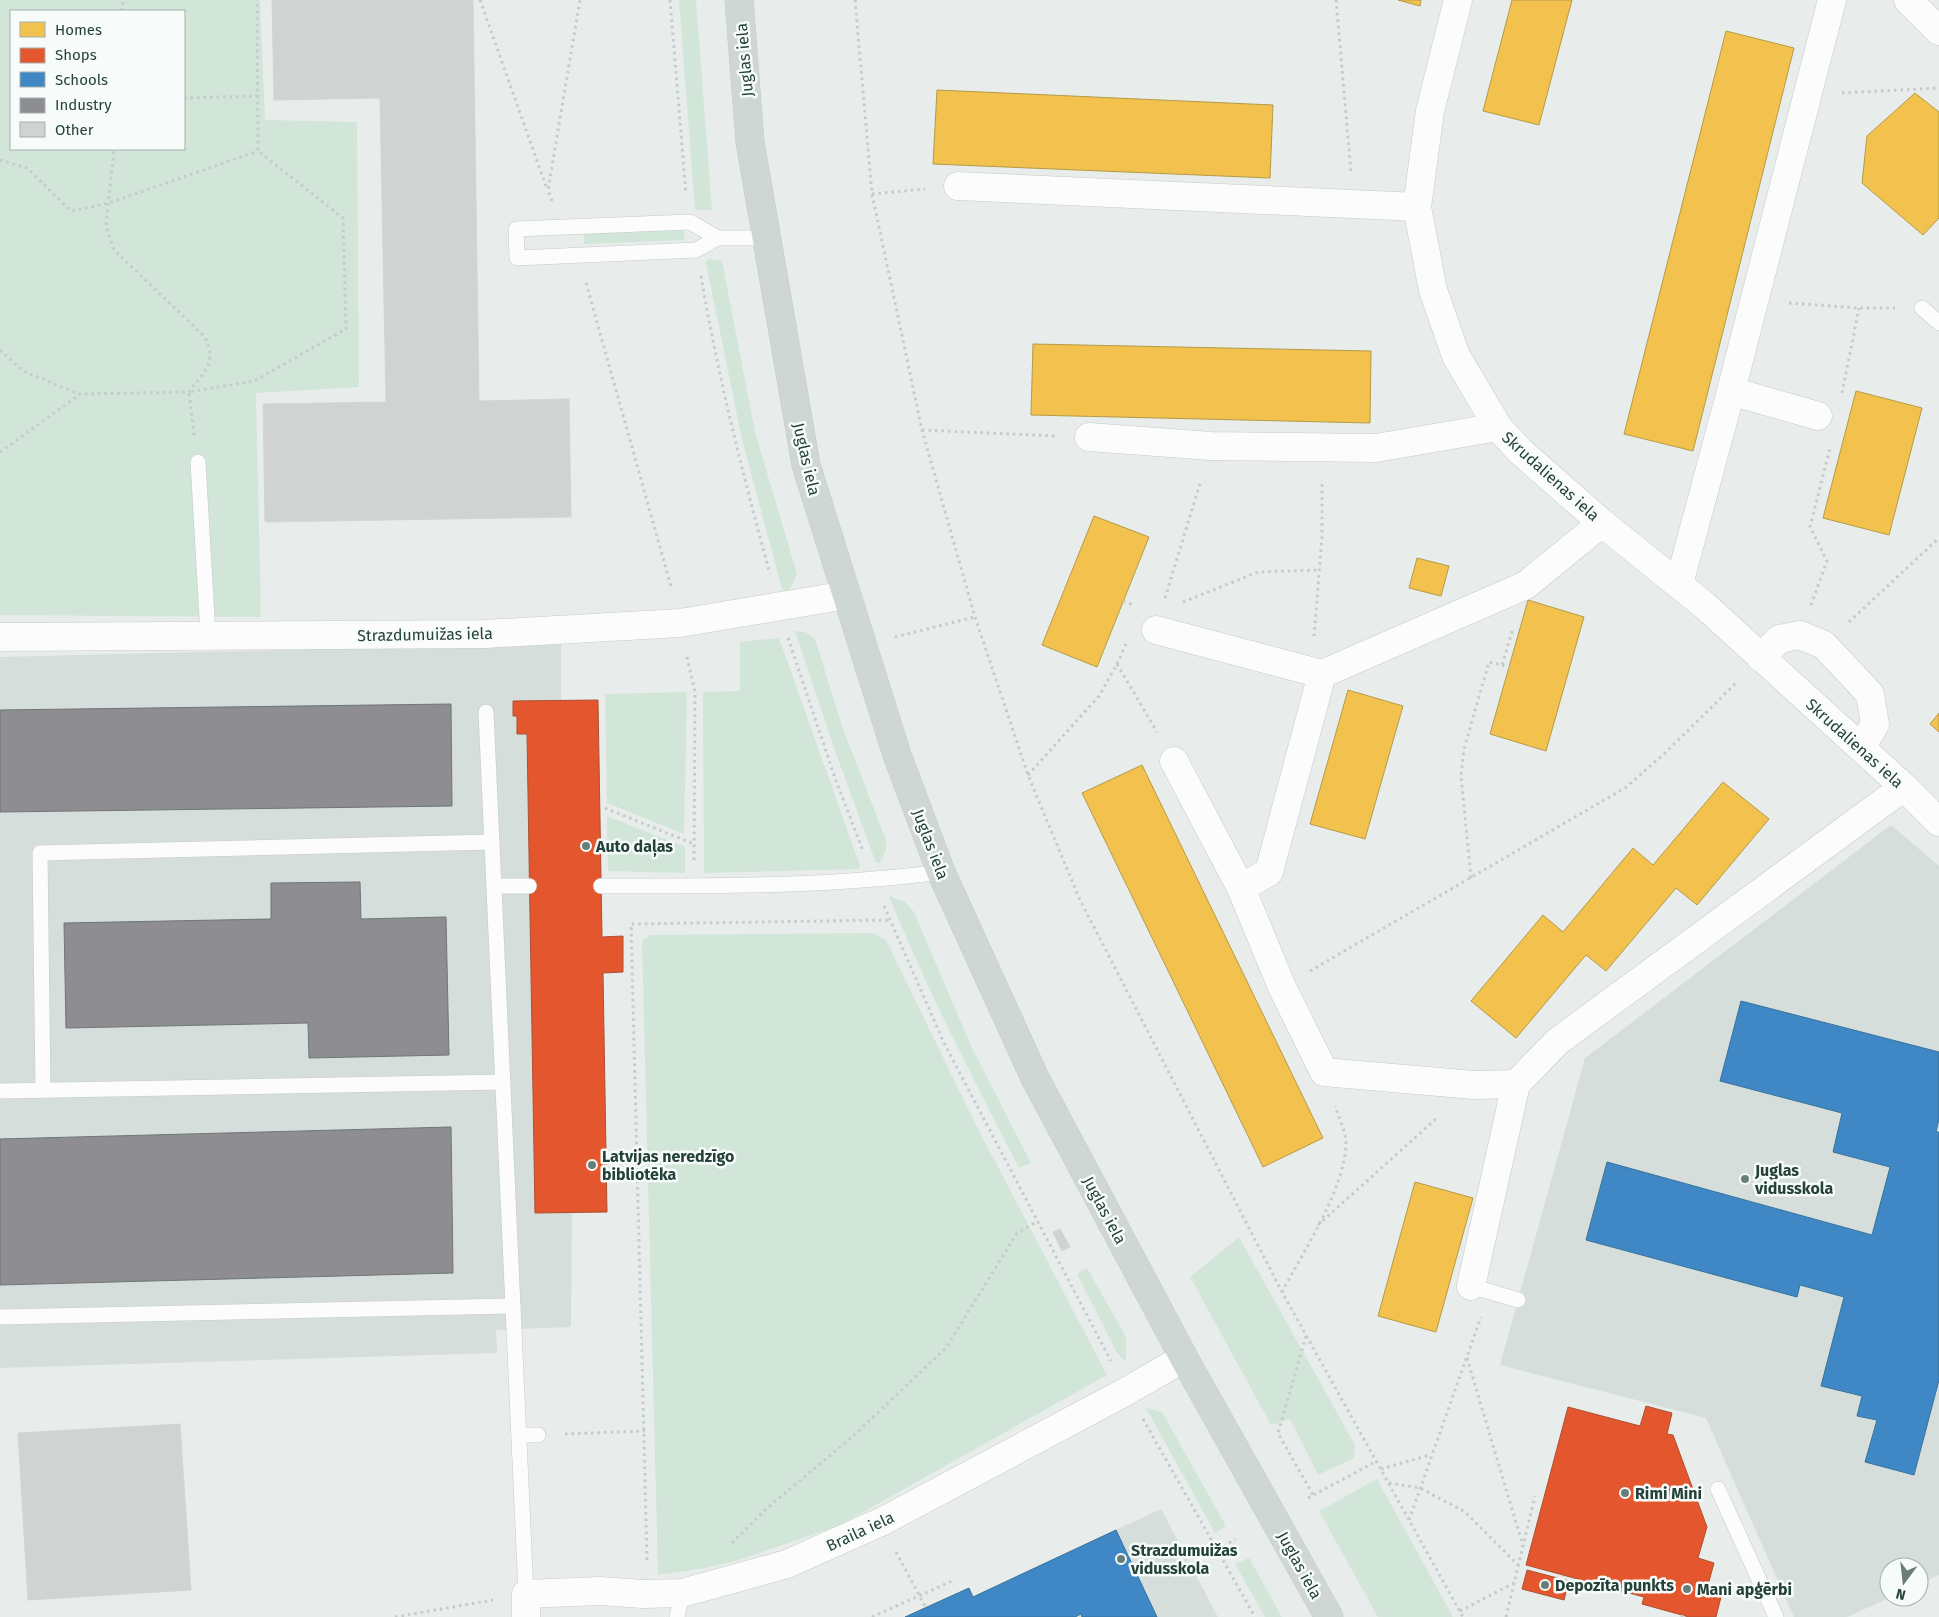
<svg xmlns="http://www.w3.org/2000/svg" width="1939" height="1617" viewBox="0 0 1939 1617" font-family="'Fira Sans',sans-serif">
<style>
.built{fill:#d6dedb}
.green{fill:#d1e6d8;fill-rule:evenodd}
.homes{fill:#f2c14e;stroke:#b49b48}
.shops{fill:#e4572e;stroke:#aa5132}
.schools{fill:#3f88c5;stroke:#37739b}
.industry{fill:#8d8d92;stroke:#6e7678}
.building{fill:#cfd4d2;stroke:#d1d6d4}
.lines{fill:none;stroke-linecap:round;stroke-linejoin:round}
.service-casing{stroke:#c5cac8;stroke-width:16}
.minor-casing{stroke:#c5cac8;stroke-width:29}
.primary-casing{stroke:#c3ccc9;stroke-width:29}
.path{stroke:#c3ccca;stroke-width:3;stroke-dasharray:2.5 4;stroke-linecap:butt}
.service{stroke:#fcfcfc;stroke-width:15}
.minor{stroke:#fcfcfc;stroke-width:28}
.primary{stroke:#cfd7d5;stroke-width:28}
.poi-dot{fill:#697e78;stroke:#f7fbf9;stroke-width:2}
.labels{text-anchor:middle;stroke-width:5;stroke-linejoin:round;paint-order:stroke}
.street-label{font-size:16px;fill:#24423a;stroke:#f7fbf9}
.poi-label{font-size:16px;font-weight:bold;fill:#24423a;stroke:#f7fbf9;text-anchor:start}
</style>
<rect width="100%" height="100%" fill="#e8edeb"/>
<g class="built">
<polygon points="561,643 561,701 598,700 607,1212 572,1213 571,1327 496,1330 497,1353 0,1368 0,657"/>
<polygon points="1891,825 1939,866 1939,1575 1919,1584 1919,1567 1889,1567 1889,1597 1891,1597 1847,1617 1794,1617 1706,1418 1500,1365 1585,1058"/>
<polygon points="1161,1509 1218,1617 905,1617 969,1588 973,1596"/>
</g>
<g class="green">
<path d="M0,0H260L265,120L357,122L359,387L256,393L261,617L0,615ZM11,11H184V149H11Z"/>
<polygon points="679,0 696,0 712,210 695,210"/>
<polygon points="683,229 685,240 584,244 584,233"/>
<polygon points="708,259 722,261 755,432 797,574 790,589 783,593 741,435 706,263"/>
<polygon points="795,631 805,632 815,639 843,729 886,840 886,850 880,863 876,863 834,748"/>
<polygon points="779,638 860,866 859,869 704,873 703,692 740,691 740,642"/>
<polygon points="687,692 684,834 607,803 605,694"/>
<polygon points="607,816 685,847 685,873 608,871"/>
<path d="M889,896L905,902L914,912L972,1048L1031,1163L1019,1168C973,1079 927,990 889,896Z"/>
<polygon points="873,933 886,940 975,1123 1107,1375 840,1525 739,1560 706,1568 658,1575 642,941 650,935"/>
<polygon points="1239,1237 1355,1445 1354,1458 1318,1475 1290,1419 1271,1425 1190,1277"/>
<polygon points="1087,1268 1126,1337 1126,1362 1117,1353 1077,1274"/>
<polygon points="1146,1408 1162,1412 1226,1526 1215,1533"/>
<polygon points="1377,1479 1453,1617 1378,1617 1319,1511"/>
<polygon points="1249,1558 1282,1617 1265,1617 1235,1564"/>
</g>
<g class="homes">
<polygon points="1398,0 1421,0 1420,6"/>
<polygon points="1512,0 1572,0 1539,125 1483,111"/>
<polygon points="1726,31 1794,48 1693,451 1624,434"/>
<polygon points="937,90 1273,105 1270,178 933,164"/>
<polygon points="1915,93 1939,112 1939,218 1923,235 1862,183 1867,136"/>
<polygon points="1033,344 1371,351 1370,423 1031,415"/>
<polygon points="1856,391 1922,408 1889,535 1823,518"/>
<polygon points="1094,516 1149,537 1097,667 1042,645"/>
<polygon points="1417,558 1449,566 1441,596 1409,588"/>
<polygon points="1528,600 1584,617 1546,751 1490,734"/>
<polygon points="1348,690 1403,706 1365,839 1310,824"/>
<polygon points="1939,713 1939,732 1930,724"/>
<polygon points="1142,765 1323,1138 1263,1167 1082,793"/>
<polygon points="1723,782 1769,819 1697,905 1676,888 1606,971 1586,955 1516,1038 1471,1001 1543,915 1563,932 1633,848 1653,865"/>
<polygon points="1415,1182 1473,1198 1436,1332 1378,1316"/>
</g>
<g class="shops">
<polygon points="598,700 602,937 623,936 623,972 603,973 607,1212 535,1213 527,734 517,734 517,716 513,716 513,701"/>
<polygon points="1646,1406 1672,1413 1667,1434 1673,1435 1707,1527 1698,1558 1714,1563 1708,1585 1723,1589 1716,1617 1689,1617 1642,1604 1644,1597 1526,1565 1568,1407 1640,1426"/>
<polygon points="1527,1570 1569,1581 1564,1600 1522,1589"/>
</g>
<g class="schools">
<polygon points="1741,1001 1939,1052 1939,1119 1936,1132 1939,1132 1939,1380 1914,1475 1865,1462 1877,1420 1857,1416 1862,1396 1821,1386 1844,1297 1800,1285 1797,1297 1586,1240 1607,1162 1872,1235 1890,1167 1833,1152 1842,1113 1720,1081"/>
<polygon points="1116,1530 1157,1617 1082,1617 1081,1614 1075,1617 905,1617 969,1588 973,1597"/>
</g>
<g class="industry">
<polygon points="451,704 452,806 0,812 0,710"/>
<polygon points="360,882 361,919 446,917 449,1055 309,1058 308,1023 66,1028 64,923 271,919 271,883"/>
<polygon points="451,1127 453,1273 0,1285 0,1139"/>
</g>
<g class="building">
<polygon points="272,0 473,0 479,401 569,399 571,517 265,522 263,404 386,402 380,98 274,100"/>
<polygon points="1060,1229 1070,1247 1062,1251 1053,1232"/>
<polygon points="180,1424 191,1590 28,1600 18,1433"/>
</g>
<g class="lines">
<g class="service-casing">
<g id="service">
<polyline points="718,238 690,222 516,229 517,258 696,250 718,238 765,238"/>
<polyline points="1922,308 1939,323"/>
<polyline points="198,462 208,635"/>
<polyline points="486,712 526,1594"/>
<polyline points="494,886 529,886"/>
<path d="M601,886C715,886 828,887 941,872"/>
<polyline points="43,1090 40,853 492,842"/>
<polyline points="0,1091 503,1082"/>
<polyline points="1471,1286 1518,1300"/>
<polyline points="0,1317 513,1306"/>
<polyline points="519,1435 538,1435"/>
<polyline points="1718,1489 1776,1617"/>
<polyline points="677,1617 682,1593"/>
</g>
</g>
<g class="minor-casing">
<g id="minor">
<polyline points="1458,0 1430,111 1417,207 1433,290 1456,356 1498,427 1520,451 1602,523 1704,605 1904,787 1939,822"/>
<polyline points="1908,0 1939,31"/>
<polyline points="958,186 1417,207"/>
<polyline points="1731,391 1818,416"/>
<polyline points="1089,437 1211,446 1376,448 1498,427"/>
<polyline points="1679,584 1731,391 1832,0"/>
<polyline points="1156,630 1322,674 1526,585 1602,523"/>
<polyline points="0,637 484,634 680,623 847,595"/>
<polyline points="1761,658 1779,639 1800,635 1824,645 1870,694 1875,724 1861,748"/>
<polyline points="1174,761 1241,888 1282,987 1324,1072 1474,1085 1516,1084"/>
<polyline points="1241,888 1269,872 1322,674"/>
<polyline points="1471,1286 1516,1084 1558,1041 1904,787"/>
<polyline points="526,1617 526,1594 600,1591 643,1594 682,1593 787,1564 883,1521 1127,1391 1184,1358"/>
</g>
</g>
<g class="primary-casing">
<polyline id="primary" points="739,0 750,142 806,465 897,755 941,872 1035,1078 1184,1358 1329,1617"/>
</g>
<g class="path">
<polyline points="480,0 547,189"/>
<polyline points="670,0 686,194"/>
<polyline points="855,0 872,194 922,430 975,617 1028,775 1080,900 1282,1292 1463,1617"/>
<polyline points="1336,0 1351,172"/>
<polyline points="122,11 123,0"/>
<polyline points="1842,93 1939,88"/>
<polyline points="184,98 258,96"/>
<polyline points="0,160 27,168 71,211 109,203 258,151"/>
<polyline points="872,194 925,189"/>
<polyline points="552,201 548,190 580,0"/>
<path d="M701,276C718,377 743,475 770,574"/>
<polyline points="586,283 672,590"/>
<polyline points="1789,303 1859,308 1895,308"/>
<path d="M0,350L23,371L79,394L189,392C205,370 217,364 205,337L114,250L106,225L114,149"/>
<polyline points="1842,393 1859,308"/>
<polyline points="922,430 1056,436"/>
<polyline points="194,435 189,392 254,381 346,329 343,218 258,151 257,0"/>
<polyline points="0,452 79,395"/>
<polyline points="1165,598 1201,480"/>
<polyline points="1123,601 1134,605"/>
<polyline points="1183,602 1258,572 1319,570"/>
<polyline points="1811,605 1827,561 1810,527 1830,448"/>
<polyline points="1849,622 1939,538"/>
<polyline points="1314,636 1322,537 1322,480"/>
<polyline points="895,637 975,617"/>
<polyline points="788,638 835,778 863,851"/>
<polyline points="687,657 695,692 694,860"/>
<polyline points="1117,664 1126,644"/>
<polyline points="1502,665 1509,667"/>
<polyline points="1028,775 1099,696 1117,664 1157,732"/>
<polyline points="605,808 694,844"/>
<polyline points="1471,878 1461,776 1464,749 1489,662 1502,665 1513,629"/>
<polyline points="884,906 944,1043 1111,1361"/>
<polyline points="1310,971 1625,788 1664,754 1737,682"/>
<polyline points="606,1166 636,1166"/>
<polyline points="1318,1225 1438,1117"/>
<path d="M1282,1292C1304,1251 1345,1188 1346,1143C1346,1131 1338,1117 1335,1106"/>
<polyline points="1306,1336 1278,1433 1313,1495"/>
<polyline points="1467,1358 1523,1546"/>
<polyline points="1143,1419 1255,1617"/>
<polyline points="565,1434 645,1431"/>
<polyline points="1381,1469 1430,1455"/>
<polyline points="1389,1483 1420,1488 1465,1512 1519,1566"/>
<polyline points="1308,1498 1377,1461"/>
<polyline points="1409,1520 1481,1317"/>
<polyline points="732,1543 766,1509 851,1438 946,1348 1017,1233 1038,1221"/>
<polyline points="1218,1550 1235,1539"/>
<polyline points="896,1552 926,1608"/>
<polyline points="647,1560 631,924 889,920"/>
<polyline points="1460,1611 1514,1583"/>
<polyline points="1682,1615 1682,1617"/>
<polyline points="395,1617 493,1600"/>
<polyline points="872,1617 952,1581"/>
<polyline points="1506,1617 1535,1496"/>
</g>
<use href="#service" class="service"/>
<use href="#minor" class="minor"/>
<use href="#primary" class="primary"/>
</g>
<g class="poi-dot">
<circle cx="586" cy="846" r="5"/>
<circle cx="592" cy="1165" r="5"/>
<circle cx="1745" cy="1179" r="5"/>
<circle cx="1625" cy="1493" r="5"/>
<circle cx="1121" cy="1559" r="5"/>
<circle cx="1545" cy="1585" r="5"/>
<circle cx="1687" cy="1589" r="5"/>
</g>
<g class="labels">
<g class="street-label">
<text transform="translate(744 60) rotate(-95)" y="6">Juglas iela</text>
<text transform="translate(807 459) rotate(77)" y="6">Juglas iela</text>
<text transform="translate(1551 476) rotate(42)" y="6">Skrudalienas iela</text>
<text transform="translate(425 634) rotate(-1)" y="6">Strazdumuižas iela</text>
<text transform="translate(1855 743) rotate(42)" y="6">Skrudalienas iela</text>
<text transform="translate(931 844) rotate(69)" y="6">Juglas iela</text>
<text transform="translate(1105 1210) rotate(62)" y="6">Juglas iela</text>
<text transform="translate(860 1531) rotate(-25)" y="6">Braila iela</text>
<text transform="translate(1300 1565) rotate(61)" y="6">Juglas iela</text>
</g>
<g class="poi-label">
<text x="596" y="852">Auto daļas</text>
<text x="602" y="1162">Latvijas neredzīgo<tspan x="602" dy="18">bibliotēka</tspan></text>
<text x="1755" y="1176">Juglas<tspan x="1755" dy="18">vidusskola</tspan></text>
<text x="1635" y="1499">Rimi Mini</text>
<text x="1131" y="1556">Strazdumuižas<tspan x="1131" dy="18">vidusskola</tspan></text>
<text x="1555" y="1591">Depozīta punkts</text>
<text x="1697" y="1595">Mani apģērbi</text>
</g>
</g>
<rect x="10" y="10" width="175" height="140" fill="#f7fbf9" stroke="#a3b1ad"/>
<rect x="20" y="22" width="25" height="15" fill="#f2c14e" stroke="#a3b1ad"/>
<text x="55" y="35" font-size="15" fill="#24423a">Homes</text>
<rect x="20" y="48" width="25" height="15" fill="#e4572e" stroke="#a3b1ad"/>
<text x="55" y="60" font-size="15" fill="#24423a">Shops</text>
<rect x="20" y="72" width="25" height="15" fill="#3f88c5" stroke="#a3b1ad"/>
<text x="55" y="85" font-size="15" fill="#24423a">Schools</text>
<rect x="20" y="98" width="25" height="15" fill="#8d8d92" stroke="#a3b1ad"/>
<text x="55" y="110" font-size="15" fill="#24423a">Industry</text>
<rect x="20" y="122" width="25" height="15" fill="#cfd4d2" stroke="#a3b1ad"/>
<text x="55" y="135" font-size="15" fill="#24423a">Other</text>
<g transform="translate(1904 1582) rotate(195)"><circle r="24" fill="#f7fbf9" stroke="#a3b1ad"/>
<path d="M0-4L9 19L0 12L-9 19Z" fill="#697e78"/>
<text y="-8" font-size="14" font-weight="bold" text-anchor="middle" fill="#24423a">N</text>
</g>
</svg>
